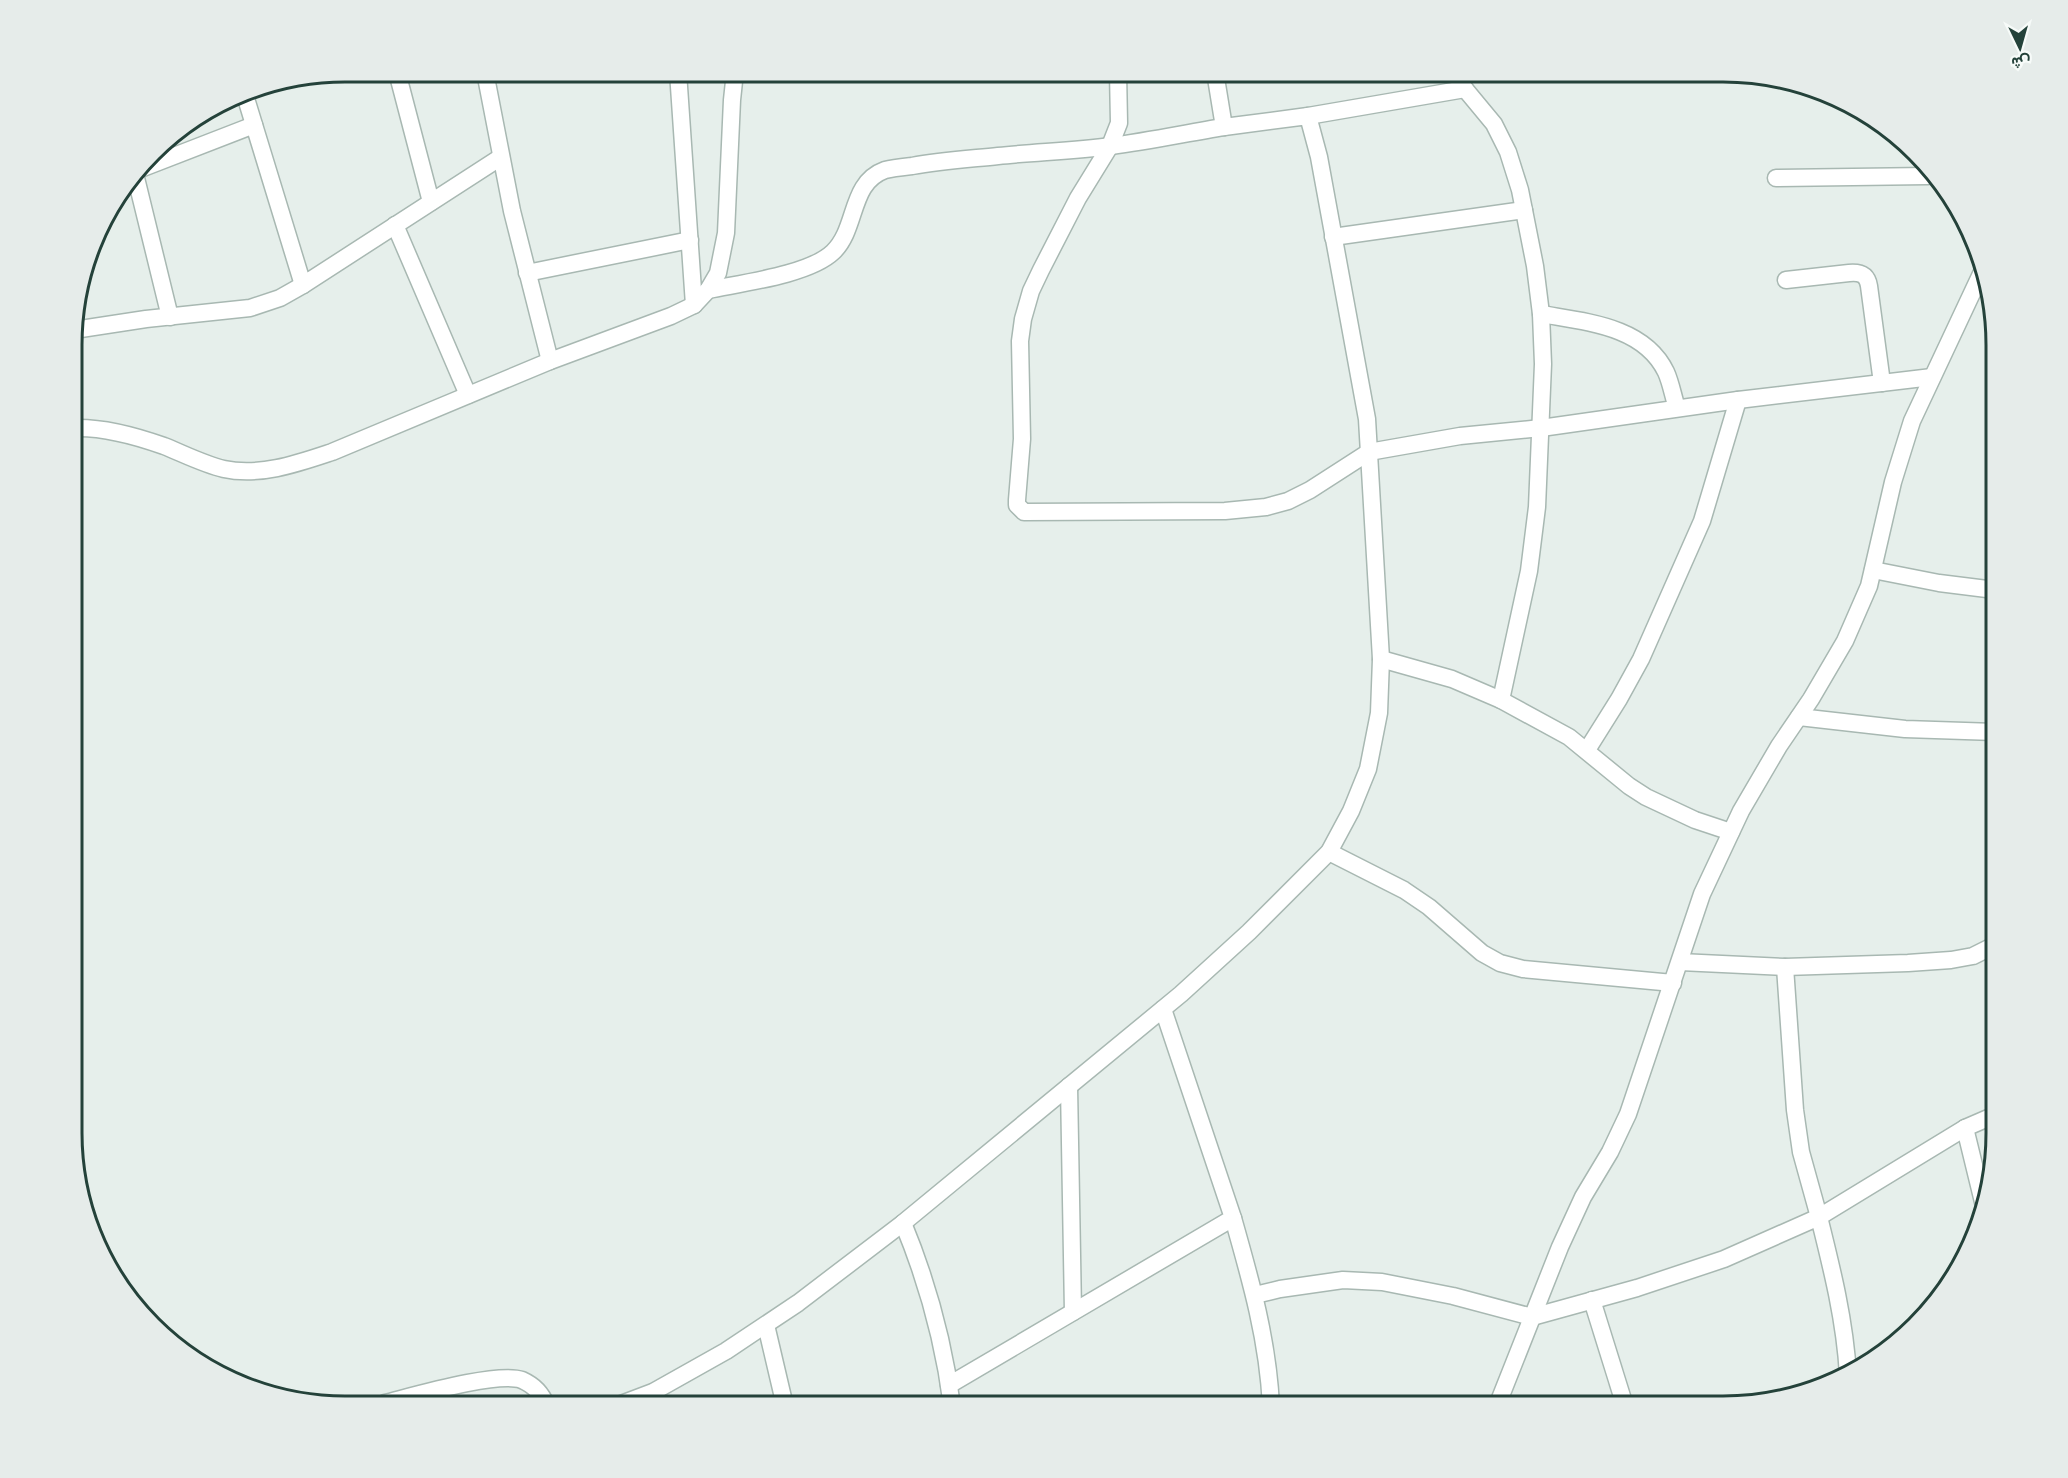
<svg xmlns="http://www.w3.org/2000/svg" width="2068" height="1478" viewBox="0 0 2068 1478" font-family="'Nunito Sans',Vazirmatn,sans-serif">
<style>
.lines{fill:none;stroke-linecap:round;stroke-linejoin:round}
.minor-casing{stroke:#a8b8b2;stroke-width:19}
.minor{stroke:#fff;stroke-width:16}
.rim{fill:none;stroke:#24423a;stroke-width:3}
</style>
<rect width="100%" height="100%" fill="#e6efeb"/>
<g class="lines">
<g class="minor-casing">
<g id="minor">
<polyline points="397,72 431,202"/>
<polyline points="485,72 512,211 550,361"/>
<polyline points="678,72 694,305"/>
<polyline points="1118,72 1119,123 1110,146 1078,198 1041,270 1031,291 1023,319 1020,341 1022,439 1017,500 1017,505 1024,512 1225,511 1266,507 1288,501 1310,490 1369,452 1460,436 1541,428 1738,400 1932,377"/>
<polyline points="1454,72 1465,89 1494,124 1508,152 1520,190 1535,266 1541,314 1543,364 1537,507 1529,571 1501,700 1569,737 1629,786 1646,797 1695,820 1731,832"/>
<polyline points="244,92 303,285 501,157"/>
<polyline points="1308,116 1465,89"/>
<polyline points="143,168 254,125"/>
<polyline points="136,178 170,317"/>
<polyline points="1776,178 1928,176"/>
<polyline points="395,225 468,395"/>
<polyline points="1333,237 1524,210"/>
<polyline points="527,273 690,240"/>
<path d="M1786,280L1849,273C1860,272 1867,274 1869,286L1882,383"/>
<path d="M708,290C741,283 809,275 833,252C858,228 849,183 885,170C893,168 903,167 912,166C940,161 969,159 998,156C1036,152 1074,151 1111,146C1149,141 1187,133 1224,127"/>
<path d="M1541,314C1586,322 1644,326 1666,372C1671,383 1673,396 1677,408"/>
<polyline points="74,330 146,319 250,308 280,298 303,285"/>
<path d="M74,428C104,427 136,436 164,446C184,454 203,464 224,469C260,477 299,463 332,452L550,361L671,316L694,305L708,290L718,273L726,233L732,100L735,72"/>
<polyline points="1873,570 1939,583 1995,590"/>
<polyline points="1381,659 1452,679 1501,700"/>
<polyline points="1799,717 1905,729 1995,732"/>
<polyline points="1587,750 1619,699 1641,659 1702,521 1738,400"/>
<polyline points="1329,852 1404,890 1429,907 1482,953 1500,963 1523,969 1673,983"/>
<polyline points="1680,962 1785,967 1908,963 1951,960 1973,956 1995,945"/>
<polyline points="1785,967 1795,1110 1801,1152 1819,1217 1965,1128 1995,1115"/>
<polyline points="1069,1086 1073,1312"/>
<polyline points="1965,1128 1984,1206"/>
<path d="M1233,1218C1251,1281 1268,1341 1271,1406"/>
<path d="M903,1223C927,1281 944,1343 952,1406"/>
<path d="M1255,1295L1280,1289L1343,1280L1382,1282L1453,1296L1532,1317L1637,1288L1724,1259L1819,1217C1832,1269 1845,1321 1848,1375"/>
<polyline points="1592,1300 1625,1406"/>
<polyline points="766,1325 785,1406"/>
<polyline points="949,1385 1233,1218 1163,1009"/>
<path d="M381,1405L385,1403C413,1396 498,1371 522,1380C535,1386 541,1393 547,1406"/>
<polyline points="616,1406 653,1392 726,1351 798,1303 903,1223 1181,994 1249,932 1329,852 1351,811 1368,769 1379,713 1381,659 1367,419 1319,157 1308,116 1224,127 1215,72"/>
<polyline points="1497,1406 1560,1247 1583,1197 1610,1152 1628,1114 1702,894 1741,811 1779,746 1811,699 1845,641 1869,586 1893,482 1912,421 1981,274"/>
</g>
</g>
<use href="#minor" class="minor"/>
</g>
<path d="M0 0H2068V1478H0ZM345 82H1723A263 263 0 0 1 1986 345V1133A263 263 0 0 1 1723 1396H345A263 263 0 0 1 82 1133V345A263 263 0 0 1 345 82Z" fill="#e6ecea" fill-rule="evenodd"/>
<path class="rim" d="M345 82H1723A263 263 0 0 1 1986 345V1133A263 263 0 0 1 1723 1396H345A263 263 0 0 1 82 1133V345A263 263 0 0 1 345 82Z"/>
<g transform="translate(2020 48) rotate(175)" stroke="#f7fbf9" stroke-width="4.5" paint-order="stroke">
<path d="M0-4.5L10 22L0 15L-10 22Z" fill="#24423a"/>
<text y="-9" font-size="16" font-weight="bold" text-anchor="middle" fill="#24423a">ش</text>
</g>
</svg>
